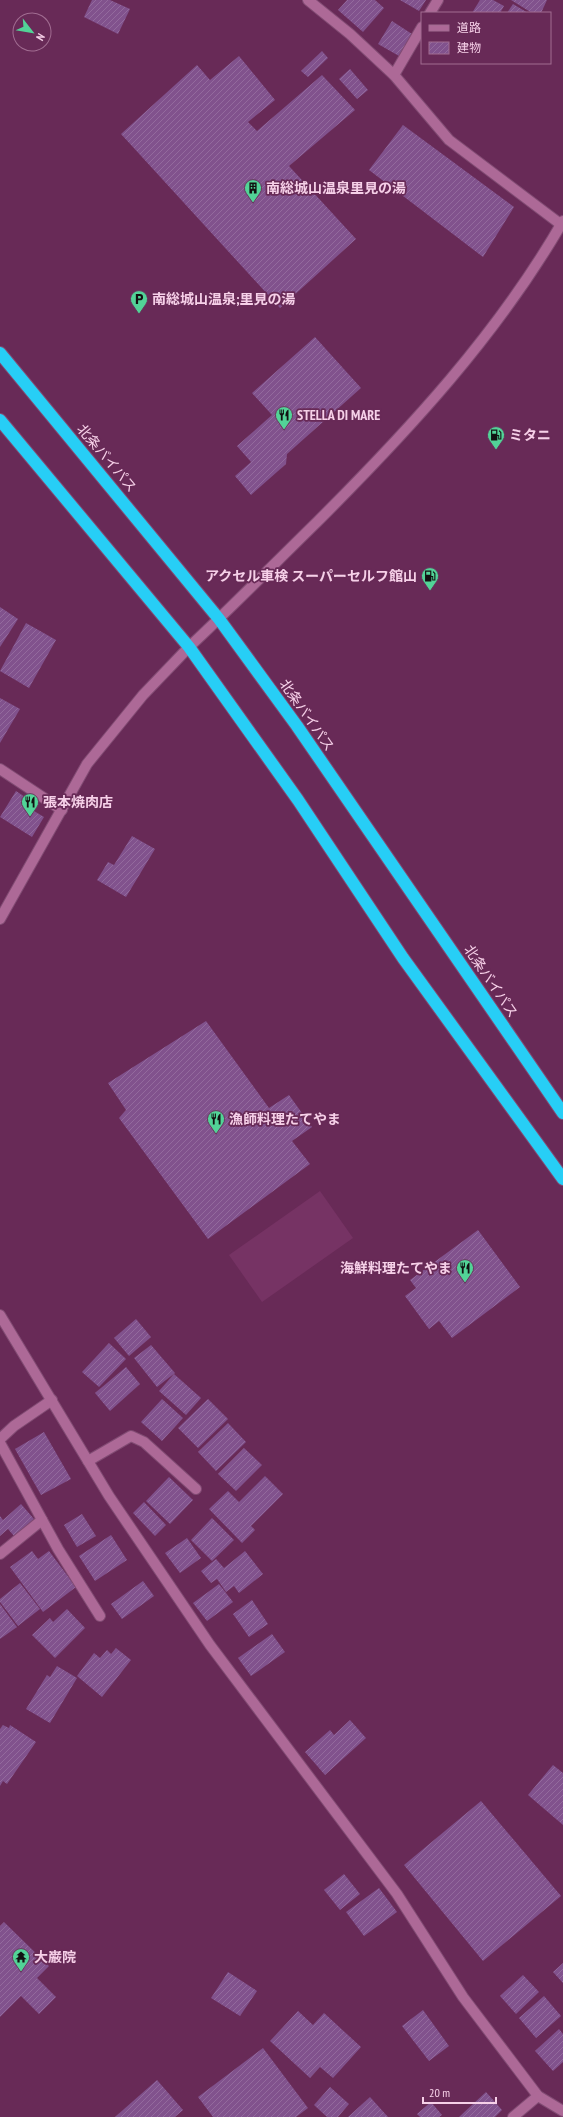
<svg xmlns="http://www.w3.org/2000/svg" width="563" height="2117" viewBox="0 0 563 2117" font-family="'PT Sans Narrow','Noto Sans JP',sans-serif">
<style>
.built{fill:#763364}
.building{fill:url(#building-hatch)}
.lines{fill:none;stroke-linecap:round;stroke-linejoin:round}
.lane-casing{stroke:#814b73;stroke-width:12}
.street-casing{stroke:#814b73;stroke-width:12}
.secondary-casing{stroke:#814b73;stroke-width:12}
.highway-casing{stroke:#814b73;stroke-width:14}
.lane{stroke:#ad6997;stroke-width:10}
.street{stroke:#ad6997;stroke-width:10}
.secondary{stroke:#ad6997;stroke-width:10}
.highway{stroke:#27cef6;stroke-width:12}
.labels{text-anchor:middle;stroke-width:3.5;stroke-linejoin:round;paint-order:stroke}
.poi-label{font-size:14px;font-weight:bold;fill:#f6d0e8;stroke:#682a57;text-anchor:start}
.street-label{font-size:14px;fill:#f6d0e8;stroke:#682a57}
</style>
<defs>
<pattern id="building-hatch" width="6" height="6" patternUnits="userSpaceOnUse"><rect width="6" height="6" fill="#81528d"/><path d="M-1 1l2-2M0 6l6-6M5 7l2-2" fill="none" stroke="#936a9d"/></pattern>
</defs>
<rect width="100%" height="100%" fill="#682a57"/>
<polygon class="built" points="320,1191 353,1238 262,1302 229,1255"/>
<g class="building">
<polygon points="92,0 110,0 130,9 118,34 84,17"/>
<polygon points="347,0 375,0 384,8 363,32 338,10"/>
<polygon points="400,0 426,0 419,11"/>
<polygon points="480,0 493,0 504,6 500,13 472,13"/>
<polygon points="511,0 547,0 541,13 532,13"/>
<polygon points="513,4 528,13 507,13"/>
<polygon points="392,21 412,34 399,56 378,44"/>
<polygon points="322,51 328,58 308,77 301,71"/>
<polygon points="239,56 275,100 248,122 257,131 322,75 355,110 289,166 356,239 280,308 121,134 197,65 210,80"/>
<polygon points="350,69 368,90 357,99 339,79"/>
<polygon points="403,125 514,207 483,257 369,170"/>
<polygon points="315,337 361,388 287,454 286,464 251,495 235,476 251,462 237,446 272,415 252,393"/>
<polygon points="0,607 18,619 0,647"/>
<polygon points="26,623 56,640 29,688 0,671"/>
<polygon points="0,698 20,709 0,743"/>
<polygon points="16,791 37,805 34,811 44,817 32,837 0,817"/>
<polygon points="132,836 155,849 126,897 97,880 108,862 114,865"/>
<polygon points="206,1021 269,1108 289,1095 312,1127 292,1141 310,1164 208,1239 119,1118 126,1110 108,1083"/>
<polygon points="478,1230 520,1287 452,1338 439,1321 429,1329 405,1296 416,1288 410,1280"/>
<polygon points="136,1319 151,1337 129,1356 114,1338"/>
<polygon points="109,1343 126,1359 99,1387 82,1372"/>
<polygon points="151,1345 175,1373 157,1387 134,1358"/>
<polygon points="126,1367 140,1384 110,1411 95,1393"/>
<polygon points="174,1374 201,1398 186,1415 159,1391"/>
<polygon points="162,1399 183,1418 162,1441 141,1422"/>
<polygon points="208,1399 228,1419 198,1448 178,1428"/>
<polygon points="228,1423 246,1442 216,1471 198,1452"/>
<polygon points="44,1432 71,1479 41,1495 15,1449"/>
<polygon points="244,1448 262,1465 236,1491 218,1474"/>
<polygon points="265,1476 283,1494 251,1526 255,1530 242,1543 209,1509 228,1491 239,1502"/>
<polygon points="169,1477 193,1500 170,1524 146,1501"/>
<polygon points="144,1502 166,1525 155,1536 133,1513"/>
<polygon points="21,1504 34,1519 14,1536 8,1529 0,1536 0,1516 3,1520"/>
<polygon points="82,1514 96,1536 77,1547 64,1525"/>
<polygon points="212,1518 234,1540 212,1561 191,1540"/>
<polygon points="111,1535 127,1560 95,1581 79,1556"/>
<polygon points="187,1538 201,1558 180,1573 165,1553"/>
<polygon points="32,1551 38,1559 49,1551 76,1587 43,1612 10,1567"/>
<polygon points="245,1551 263,1574 239,1593 234,1586 226,1592 217,1579 211,1583 201,1571 216,1559 224,1568"/>
<polygon points="143,1581 154,1596 122,1619 111,1604"/>
<polygon points="20,1583 40,1609 18,1626 0,1602 0,1599"/>
<polygon points="219,1584 233,1602 207,1621 193,1603"/>
<polygon points="252,1600 268,1624 249,1637 233,1614"/>
<polygon points="0,1604 17,1627 0,1639"/>
<polygon points="67,1609 85,1628 55,1658 32,1635 50,1618 53,1622"/>
<polygon points="272,1634 285,1652 251,1676 238,1658"/>
<polygon points="116,1648 131,1660 102,1697 77,1676 94,1653 100,1658 107,1650 111,1654"/>
<polygon points="57,1666 77,1678 50,1723 26,1709 47,1675 50,1677"/>
<polygon points="350,1720 366,1738 325,1775 305,1752 330,1730 334,1735"/>
<polygon points="3,1725 9,1728 10,1725 36,1742 7,1784 3,1781 0,1786 0,1729"/>
<polygon points="553,1765 563,1773 563,1825 528,1795"/>
<polygon points="481,1801 561,1896 483,1961 404,1865"/>
<polygon points="344,1874 360,1894 340,1910 324,1890"/>
<polygon points="379,1888 397,1912 364,1936 346,1912"/>
<polygon points="4,1922 49,1966 37,1978 56,1997 39,2014 21,1996 0,2017 0,1926"/>
<polygon points="563,1963 563,1983 553,1972"/>
<polygon points="228,1972 257,1991 240,2016 211,1998"/>
<polygon points="523,1975 539,1992 516,2014 500,1996"/>
<polygon points="544,1996 561,2016 536,2038 519,2018"/>
<polygon points="423,2010 449,2046 429,2061 402,2026"/>
<polygon points="298,2011 313,2025 324,2013 361,2047 333,2078 320,2067 310,2078 270,2041"/>
<polygon points="559,2029 563,2034 563,2062 553,2071 535,2051"/>
<polygon points="263,2048 308,2108 296,2117 213,2117 198,2097"/>
<polygon points="157,2080 183,2110 175,2117 115,2117"/>
<polygon points="330,2087 349,2104 338,2117 327,2117 314,2105"/>
<polygon points="486,2092 502,2110 495,2117 459,2117"/>
<polygon points="370,2097 388,2117 348,2117"/>
<polygon points="431,2102 442,2115 439,2117 420,2117 417,2114"/>
</g>
<g class="lines">
<g class="lane-casing">
<g id="lane">
<polyline points="0,1439 14,1426 52,1400"/>
<polyline points="0,1443 58,1549 100,1616"/>
<polyline points="0,1554 42,1520"/>
</g>
</g>
<g class="street-casing">
<g id="street">
<polyline points="308,0 350,34 394,75 449,140 563,226"/>
<polyline points="430,13 438,0"/>
<polyline points="394,75 422,27"/>
<polyline points="0,769 62,810"/>
<polyline points="0,919 87,764 143,695 189,647"/>
<polyline points="0,1315 109,1496 210,1645 397,1894 463,1997 538,2096 563,2111"/>
<polyline points="88,1461 131,1436 144,1442 196,1489"/>
<polyline points="513,2117 538,2096"/>
</g>
</g>
<g class="secondary-casing">
<path id="secondary" d="M189,647C233,606 274,564 317,522C409,430 498,334 563,221"/>
</g>
<g class="highway-casing">
<g id="highway">
<polyline points="0,353 219,619 297,726 563,1113"/>
<polyline points="0,420 189,647 298,800 403,958 563,1179"/>
</g>
</g>
<use href="#lane" class="lane"/>
<use href="#street" class="street"/>
<use href="#secondary" class="secondary"/>
<use href="#highway" class="highway"/>
</g>
<defs>
<g id="building-pin" transform="scale(0.9)"><path d="M0 17L-7.5 6A9.5 9.5 0 1 1 7.5 6Z" fill="#52d397" stroke="#682a57"/><path d="M-4-6H4V6H1V3H-1V6H-4ZM-2.5-4.3h1.7v1.8h-1.7ZM.8-4.3h1.7v1.8H.8ZM-2.5-1h1.7V.8h-1.7ZM.8-1h1.7V.8H.8Z" fill="#111"/></g>
<g id="parking-pin" transform="scale(0.9)"><path d="M0 17L-7.5 6A9.5 9.5 0 1 1 7.5 6Z" fill="#52d397" stroke="#682a57"/><path d="M-3.5-5.5H1a3.5 3.5 0 0 1 0 7H-1V5.5H-3.5ZM-1-3.4V-.6H.8a1.4 1.4 0 0 0 0-2.8Z" fill="#111"/></g>
<g id="restaurant-pin" transform="scale(0.9)"><path d="M0 17L-7.5 6A9.5 9.5 0 1 1 7.5 6Z" fill="#52d397" stroke="#682a57"/><path d="M-5-6h1v4h1v-4h1v4h1v-4h1v5L-1.5 .5V6h-2V.5L-5-1ZM5-6V6H3V1.5H1.5Q1.5-4 5-6Z" fill="#111"/></g>
<g id="fuel-pin" transform="scale(0.9)"><path d="M0 17L-7.5 6A9.5 9.5 0 1 1 7.5 6Z" fill="#52d397" stroke="#682a57"/><path d="M-5.5-6h7V0h2V4h1.3V-2.5L3-4.5l.8-.8L6-3V5H2.5V1h-1V6h-7ZM-4.2-4.7v3.2H.2V-4.7Z" fill="#111"/></g>
<g id="temple-pin" transform="scale(0.9)"><path d="M0 17L-7.5 6A9.5 9.5 0 1 1 7.5 6Z" fill="#52d397" stroke="#682a57"/><path d="M0-6L5-2H3V0L6.5 2.5H4V6H1.5V3h-3V6H-4V2.5H-6.5L-3 0V-2H-5Z" fill="#111"/></g>
</defs>
<g fill-rule="evenodd">
<use href="#building-pin" x="253" y="188"/>
<use href="#parking-pin" x="139" y="299"/>
<use href="#restaurant-pin" x="284" y="415"/>
<use href="#fuel-pin" x="496" y="435"/>
<use href="#fuel-pin" x="430" y="576"/>
<use href="#restaurant-pin" x="30" y="802"/>
<use href="#restaurant-pin" x="216" y="1119"/>
<use href="#restaurant-pin" x="465" y="1268"/>
<use href="#temple-pin" x="21" y="1957"/>
</g>
<g class="labels">
<g class="poi-label">
<text x="266" y="193">南総城山温泉里見の湯</text>
<text x="152" y="304">南総城山温泉;里見の湯</text>
<text x="297" y="420">STELLA DI MARE</text>
<text x="509" y="440">ミタニ</text>
<text x="417" y="581" text-anchor="end">アクセル車検 スーパーセルフ館山</text>
<text x="43" y="807">張本焼肉店</text>
<text x="229" y="1124">漁師料理たてやま</text>
<text x="452" y="1273" text-anchor="end">海鮮料理たてやま</text>
<text x="34" y="1962">大巌院</text>
</g>
<g class="street-label">
<text transform="translate(107 458) rotate(50)" y="5">北条バイパス</text>
<text transform="translate(307 715) rotate(55)" y="5">北条バイパス</text>
<text transform="translate(491 981) rotate(56)" y="5">北条バイパス</text>
</g>
</g>
<rect x="421" y="12" width="130" height="52" fill="#682a57" stroke="#a16c91"/>
<rect x="429" y="25" width="20" height="6" fill="#ad6997" stroke="#a16c91"/>
<text x="457" y="32" font-size="12" fill="#f6d0e8">道路</text>
<rect x="429" y="42" width="20" height="12" fill="url(#building-hatch)" stroke="#a16c91"/>
<text x="457" y="52" font-size="12" fill="#f6d0e8">建物</text>
<g transform="translate(32 32) rotate(121)"><circle r="19" fill="#682a57" stroke="#a16c91"/>
<path d="M0-3L7 15L0 10L-7 15Z" fill="#52d397"/>
<text y="-6" font-size="11" font-weight="bold" text-anchor="middle" fill="#f6d0e8">N</text>
</g>
<path d="M423 2097v6h73v-6" fill="none" stroke="#f6d0e8" stroke-width="2"/>
<text x="429" y="2097" font-size="12" fill="#f6d0e8" stroke="#682a57" stroke-width="3" paint-order="stroke">20 m</text>
</svg>
